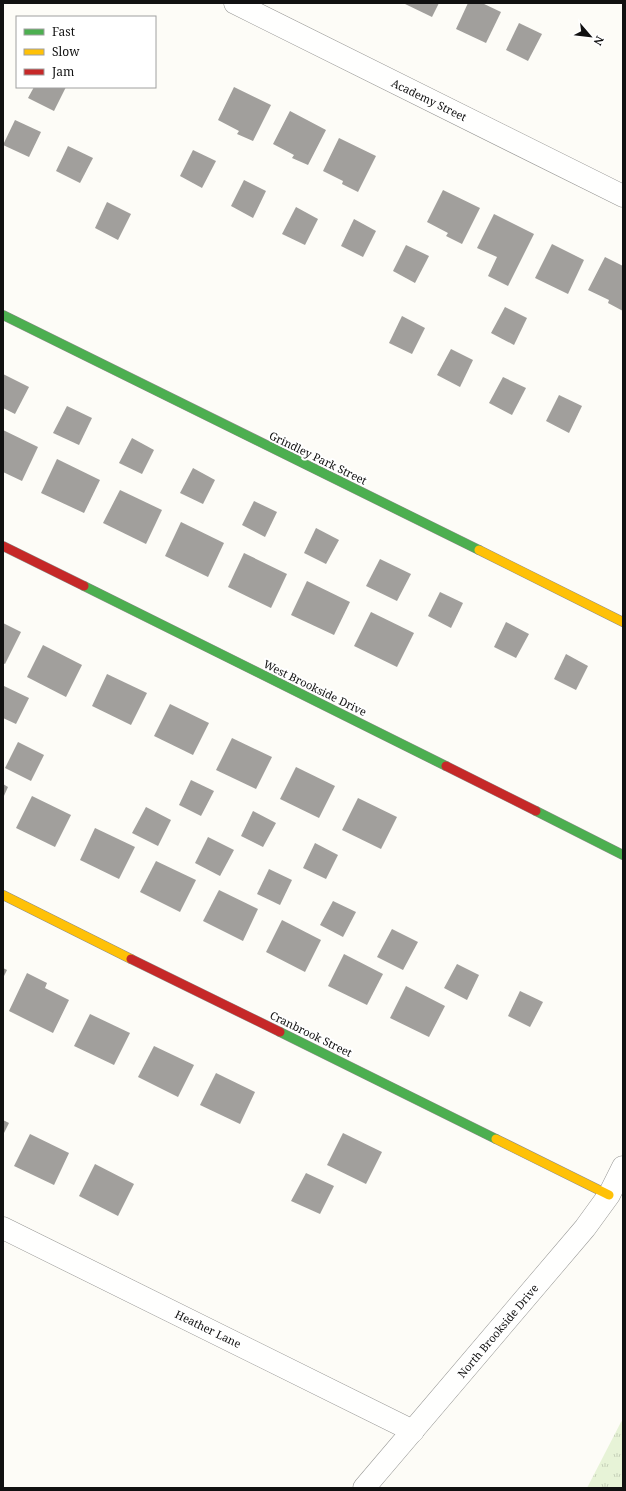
<svg xmlns="http://www.w3.org/2000/svg" width="626" height="1491" viewBox="0 0 626 1491" font-family="'Noto Serif',serif">
<style>
.park{fill:url(#park-tufts)}
.building{fill:#a19f9c}
.lines{fill:none;stroke-linecap:round;stroke-linejoin:round}
.street-casing{stroke:#979795;stroke-width:23}
.fast-casing{stroke:#8e8d8b;stroke-width:10}
.slow-casing{stroke:#8e8d8b;stroke-width:10}
.jam-casing{stroke:#8e8d8b;stroke-width:10}
.street{stroke:#fffffe;stroke-width:22}
.fast{stroke:#4caf50;stroke-width:9}
.slow{stroke:#ffc107;stroke-width:9}
.jam{stroke:#c62828;stroke-width:9}
.labels{text-anchor:middle;stroke-width:4;stroke-linejoin:round;paint-order:stroke}
.street-label{font-size:11px;fill:#111;stroke:#fff}
</style>
<defs>
<pattern id="park-tufts" width="24" height="20" patternUnits="userSpaceOnUse"><rect width="24" height="20" fill="#e7f3d7"/><path d="M3 7l-1-3M5 7V3M7 7l1-3M15 17l-1-3M17 17v-4M19 17l1-3" fill="none" stroke="#c5cfb8"/></pattern>
</defs>
<rect width="100%" height="100%" fill="#fdfcf7"/>
<polygon class="park" points="623,1420 623,1488 587,1488 621,1422"/>
<g class="building">
<polygon points="403,3 439,3 432,17"/>
<polygon points="468,3 482,3 501,12 486,43 456,29"/>
<polygon points="519,23 542,34 528,61 506,50"/>
<polygon points="34,87 66,87 54,111 28,98"/>
<polygon points="234,87 271,105 253,141 237,134 239,131 218,120"/>
<polygon points="290,111 326,130 308,165 292,158 294,155 273,144"/>
<polygon points="15,120 41,132 29,157 3,145"/>
<polygon points="339,138 376,156 358,192 342,184 343,181 323,171"/>
<polygon points="68,146 93,158 80,183 56,171"/>
<polygon points="193,150 216,161 202,188 180,176"/>
<polygon points="244,180 266,191 253,218 231,206"/>
<polygon points="443,190 480,208 462,244 446,236 448,233 427,222"/>
<polygon points="107,202 131,214 118,240 95,228"/>
<polygon points="296,207 318,219 305,245 282,234"/>
<polygon points="494,214 534,234 508,286 488,276 497,257 477,248"/>
<polygon points="354,219 376,231 363,257 341,246"/>
<polygon points="552,244 584,260 568,294 535,278"/>
<polygon points="406,245 429,256 415,283 393,271"/>
<polygon points="605,257 623,266 623,311 608,303 609,300 588,290"/>
<polygon points="505,307 527,318 514,345 491,333"/>
<polygon points="402,316 425,328 412,354 389,343"/>
<polygon points="451,349 473,360 460,387 437,375"/>
<polygon points="3,374 29,387 15,414 3,408"/>
<polygon points="503,377 526,388 512,415 489,403"/>
<polygon points="559,395 582,406 569,433 546,421"/>
<polygon points="67,406 92,418 79,445 53,433"/>
<polygon points="3,430 38,447 22,481 3,472"/>
<polygon points="132,438 154,450 142,474 119,463"/>
<polygon points="57,459 100,480 84,513 41,493"/>
<polygon points="193,468 215,480 203,504 180,493"/>
<polygon points="120,490 162,510 146,544 103,523"/>
<polygon points="254,501 277,512 265,537 242,525"/>
<polygon points="181,522 224,543 208,577 165,556"/>
<polygon points="316,528 339,540 326,564 304,553"/>
<polygon points="244,553 287,574 271,608 228,587"/>
<polygon points="380,559 411,574 397,601 366,586"/>
<polygon points="307,581 350,602 334,635 291,615"/>
<polygon points="440,592 463,603 451,628 428,616"/>
<polygon points="371,612 414,633 397,667 354,646"/>
<polygon points="506,622 529,634 516,658 494,647"/>
<polygon points="3,623 21,632 5,664 3,663"/>
<polygon points="43,645 82,665 66,697 27,677"/>
<polygon points="566,654 588,666 576,690 554,679"/>
<polygon points="107,674 147,693 131,725 92,706"/>
<polygon points="4,686 29,698 16,724 3,718"/>
<polygon points="170,704 209,723 193,755 154,736"/>
<polygon points="232,738 272,757 256,789 216,770"/>
<polygon points="18,742 44,755 31,781 5,768"/>
<polygon points="296,767 335,786 319,818 280,799"/>
<polygon points="191,780 214,791 201,816 179,805"/>
<polygon points="3,784 8,787 3,798"/>
<polygon points="32,796 71,815 55,847 16,828"/>
<polygon points="358,798 397,817 381,849 342,830"/>
<polygon points="146,807 171,820 158,846 132,833"/>
<polygon points="253,811 276,823 263,847 241,836"/>
<polygon points="95,828 135,847 119,879 80,860"/>
<polygon points="208,837 234,850 220,876 195,863"/>
<polygon points="315,843 338,855 326,879 303,868"/>
<polygon points="156,861 196,880 180,912 140,892"/>
<polygon points="269,869 292,880 280,905 257,894"/>
<polygon points="219,890 258,909 243,941 203,921"/>
<polygon points="333,901 356,912 343,937 320,925"/>
<polygon points="282,920 321,940 305,972 266,952"/>
<polygon points="392,929 418,942 403,970 377,957"/>
<polygon points="344,954 383,974 367,1005 328,986"/>
<polygon points="457,964 479,975 467,1000 444,988"/>
<polygon points="3,968 7,970 3,978"/>
<polygon points="27,973 47,983 45,988 69,1000 53,1033 9,1011"/>
<polygon points="406,986 445,1006 429,1037 390,1018"/>
<polygon points="520,991 543,1002 530,1027 508,1016"/>
<polygon points="90,1014 130,1033 114,1065 74,1046"/>
<polygon points="154,1046 194,1065 178,1097 138,1077"/>
<polygon points="216,1073 255,1092 240,1124 200,1105"/>
<polygon points="3,1120 9,1123 3,1135"/>
<polygon points="343,1133 382,1152 366,1184 327,1165"/>
<polygon points="30,1134 69,1153 54,1185 14,1166"/>
<polygon points="95,1164 134,1184 118,1216 79,1196"/>
<polygon points="306,1173 334,1186 320,1214 291,1201"/>
</g>
<g class="lines">
<g class="street-casing">
<g id="street">
<polyline points="235,3 623,196"/>
<polyline points="3,1228 413,1431"/>
<polyline points="364,1488 585,1228 609,1195 623,1167"/>
</g>
</g>
<g class="fast-casing">
<g id="fast">
<polyline points="3,315 479,550"/>
<polyline points="84,586 446,766"/>
<polyline points="536,811 623,855"/>
<polyline points="280,1032 496,1139"/>
</g>
</g>
<g class="slow-casing">
<g id="slow">
<polyline points="479,550 623,622"/>
<polyline points="3,895 131,959"/>
<polyline points="496,1139 609,1195"/>
</g>
</g>
<g class="jam-casing">
<g id="jam">
<polyline points="3,546 84,586"/>
<polyline points="446,766 536,811"/>
<polyline points="131,959 280,1032"/>
</g>
</g>
<use href="#street" class="street"/>
<use href="#fast" class="fast"/>
<use href="#slow" class="slow"/>
<use href="#jam" class="jam"/>
</g>
<g class="labels">
<g class="street-label">
<text transform="translate(429 100) rotate(26)" y="4">Academy Street</text>
<text transform="translate(318 458) rotate(26)" y="4">Grindley Park Street</text>
<text transform="translate(315 688) rotate(26)" y="4">West Brookside Drive</text>
<text transform="translate(311 1034) rotate(26)" y="4">Cranbrook Street</text>
<text transform="translate(208 1329) rotate(26)" y="4">Heather Lane</text>
<text transform="translate(498 1331) rotate(-50)" y="4">North Brookside Drive</text>
</g>
</g>
<rect width="626" height="1491" fill="none" stroke="#111111" stroke-width="8"/>
<rect x="16" y="16" width="140" height="72" fill="#ffffff" stroke="#a0a0a0"/>
<rect x="24" y="29" width="20" height="6" fill="#4caf50" stroke="#a0a0a0"/>
<text x="52" y="36" font-size="12" fill="#111111">Fast</text>
<rect x="24" y="49" width="20" height="6" fill="#ffc107" stroke="#a0a0a0"/>
<text x="52" y="56" font-size="12" fill="#111111">Slow</text>
<rect x="24" y="69" width="20" height="6" fill="#c62828" stroke="#a0a0a0"/>
<text x="52" y="76" font-size="12" fill="#111111">Jam</text>
<g transform="translate(590 36) rotate(118)" stroke="#ffffff" stroke-width="3" paint-order="stroke">
<path d="M0-3L7 15L0 10L-7 15Z" fill="#111111"/>
<text y="-6" font-size="11" font-weight="bold" text-anchor="middle" fill="#111111">N</text>
</g>
</svg>
